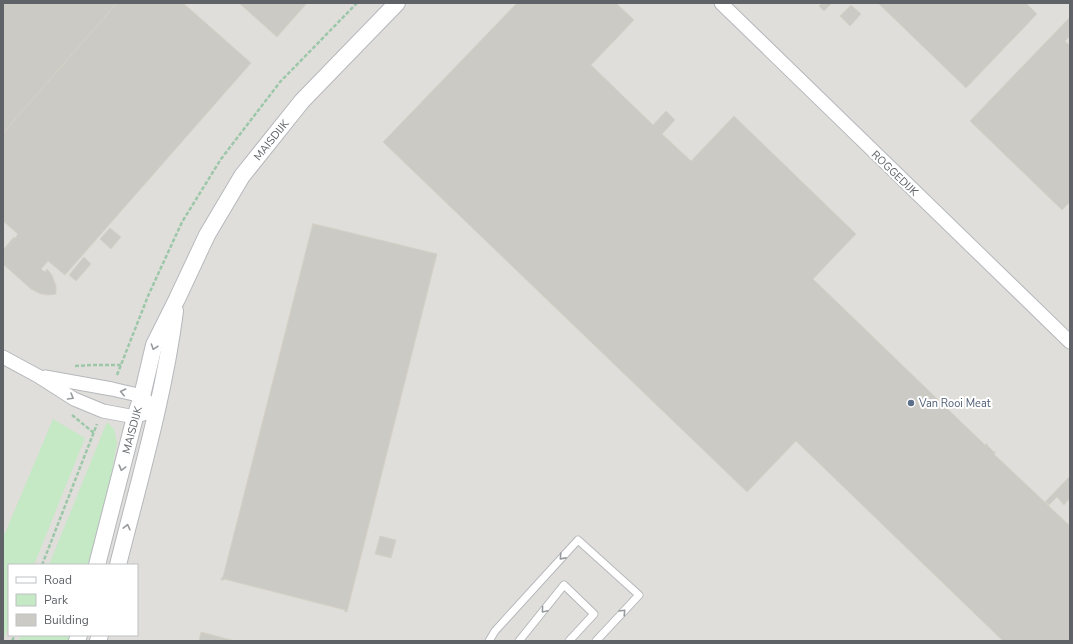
<svg xmlns="http://www.w3.org/2000/svg" width="1073" height="644" viewBox="0 0 1073 644" font-family="'Nunito Sans',sans-serif">
<style>
.industrial{fill:#e0deda;fill-rule:evenodd}
.green{fill:#c5e8c5}
.building{fill:#cccac5;stroke:#d6d1c6}
.lines{fill:none;stroke-linecap:round;stroke-linejoin:round}
.service-casing{stroke:#b5b8bc;stroke-width:9}
.minor-casing{stroke:#b5b8bc;stroke-width:15}
.tertiary-casing{stroke:#b5b8bc;stroke-width:18}
.path{stroke:#9cc7a9;stroke-width:2.5;stroke-dasharray:4 2;stroke-linecap:butt}
.service{stroke:#fff;stroke-width:7}
.minor{stroke:#fff;stroke-width:13}
.tertiary{stroke:#fff;stroke-width:16}
.oneway{stroke:#979a9d}
.service-dot{fill:#5c6f8a;stroke:#fff;stroke-width:1.5}
.labels{text-anchor:middle;stroke-width:4;stroke-linejoin:round;paint-order:stroke}
.street-label{font-size:11px;fill:#5f6368;stroke:#fff}
.service-label{font-size:11px;fill:#4e5e75;stroke:#fff;text-anchor:start}
</style>
<rect width="100%" height="100%" fill="#f1efe8"/>
<path class="industrial" d="M3,3H1070V641H3ZM9,565H137V635H9Z"/>
<g class="green">
<polygon points="53,419 85,438 34,565 9,565 9,626 3,641 3,538"/>
<polygon points="107,422 114,429 117,443 104,516 91,565 49,565"/>
<polygon points="21,635 72,635 71,641 18,641"/>
</g>
<g class="building">
<polygon points="3,3 117,3 3,133"/>
<polygon points="117,3 183,3 251,63 65,275 48,261 41,269 45,272 47,269 52,275 56,286 56,294 48,295 41,294 31,289 3,264 3,250 14,237 15,238 18,234 3,221 3,133"/>
<polygon points="239,3 307,3 277,37"/>
<polygon points="517,3 616,3 634,20 591,65 653,125 666,111 675,120 662,134 691,161 734,116 856,234 813,279 985,445 987,443 987,445 994,452 996,452 994,454 1070,526 1070,641 1003,641 796,441 747,492 383,142"/>
<polygon points="822,3 832,3 824,11 819,6"/>
<polygon points="878,3 1026,3 1037,14 966,88"/>
<polygon points="851,5 861,14 850,26 840,16"/>
<polygon points="1070,17 1070,36 1065,41 1070,46 1070,202 1062,210 970,121"/>
<polygon points="313,223 314,224 327,227 437,254 347,612 344,611 345,610 224,579 224,580 221,580 222,577 223,577"/>
<polygon points="110,228 121,237 111,249 100,239"/>
<polygon points="84,257 91,264 76,281 69,275"/>
<polygon points="1070,476 1070,498 1064,505 1057,497 1049,505 1045,502"/>
<polygon points="380,536 396,540 391,558 375,554"/>
<polygon points="201,632 235,641 199,641"/>
</g>
<g class="lines">
<g class="service-casing">
<g id="service">
<polyline points="489,641 495,631 578,540 639,595 596,641"/>
<polyline points="519,641 564,585 594,614 569,641"/>
</g>
</g>
<g class="minor-casing">
<g id="minor">
<polyline points="721,3 1070,342"/>
<polyline points="3,357 38,376 74,399 103,411 135,417 157,409"/>
<polyline points="45,377 112,389 142,396 149,403"/>
</g>
</g>
<g class="tertiary-casing">
<g id="tertiary">
<polyline points="97,565 135,417 142,396 154,345 177,299 207,235 242,176 302,101 397,3"/>
<path d="M118,565C139,481 164,397 175,311"/>
<polyline points="77,641 79,635"/>
<polyline points="98,641 100,635"/>
</g>
</g>
<g class="path">
<polyline points="75,366 92,365 121,365"/>
<polyline points="117,375 148,296 182,222 221,159 280,82 357,3"/>
<polyline points="72,415 94,433"/>
<polyline points="42,565 97,424"/>
<polyline points="12,641 15,635"/>
</g>
<use href="#service" class="service"/>
<use href="#minor" class="minor"/>
<use href="#tertiary" class="tertiary"/>
</g>
<defs><path id="oneway-chevron" d="M-2-3.5L2.5 0L-2 3.5" fill="none" stroke-width="1.6" stroke-linecap="round" stroke-linejoin="round"/></defs>
<g class="oneway">
<use href="#oneway-chevron" transform="translate(154 347) rotate(109)"/>
<use href="#oneway-chevron" transform="translate(123 392) rotate(-167)"/>
<use href="#oneway-chevron" transform="translate(71 397) rotate(30)"/>
<use href="#oneway-chevron" transform="translate(122 468) rotate(105)"/>
<use href="#oneway-chevron" transform="translate(127 527) rotate(-76)"/>
<use href="#oneway-chevron" transform="translate(562 557) rotate(132)"/>
<use href="#oneway-chevron" transform="translate(544 610) rotate(130)"/>
<use href="#oneway-chevron" transform="translate(623 612) rotate(-47)"/>
</g>
<circle class="service-dot" cx="911" cy="403" r="4"/>
<g class="labels">
<g class="street-label">
<text transform="translate(271 140) rotate(-51)" y="4">MAISDIJK</text>
<text transform="translate(895 173) rotate(44)" y="4">ROGGEDIJK</text>
<text transform="translate(132 430) rotate(-75)" y="4">MAISDIJK</text>
</g>
<g class="service-label">
<text x="919" y="407">Van Rooi Meat</text>
</g>
</g>
<rect width="1073" height="644" fill="none" stroke="#5f6368" stroke-width="8"/>
<rect x="8" y="564" width="130" height="72" fill="#ffffff" stroke="#bfc1c3"/>
<rect x="16" y="577" width="20" height="6" fill="#ffffff" stroke="#bfc1c3"/>
<text x="44" y="584" font-size="12" fill="#5f6368">Road</text>
<rect x="16" y="594" width="20" height="12" fill="#c5e8c5" stroke="#bfc1c3"/>
<text x="44" y="604" font-size="12" fill="#5f6368">Park</text>
<rect x="16" y="614" width="20" height="12" fill="#cccac5" stroke="#bfc1c3"/>
<text x="44" y="624" font-size="12" fill="#5f6368">Building</text>
</svg>
